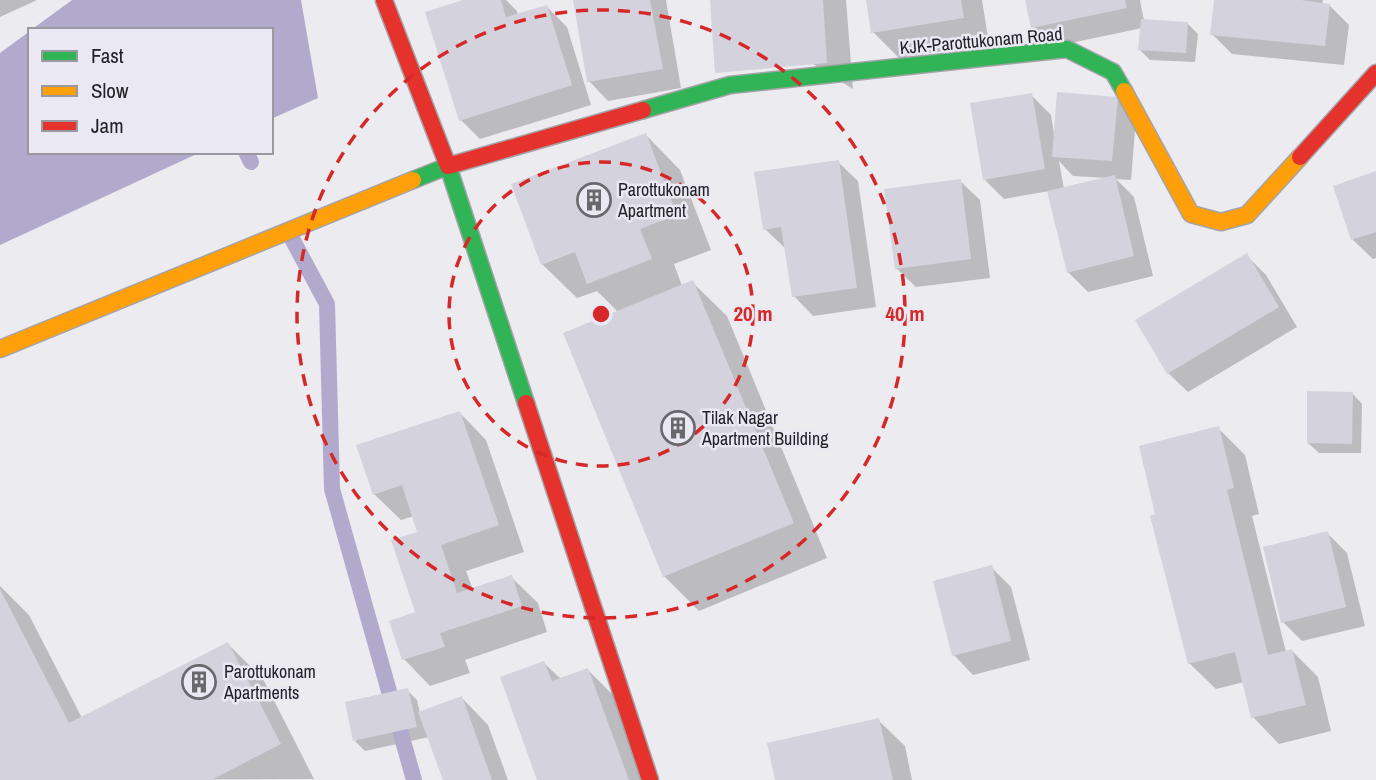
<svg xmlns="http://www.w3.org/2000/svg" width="1376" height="780" viewBox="0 0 1376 780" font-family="'Archivo Narrow',sans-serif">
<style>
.water{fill:#b2aacc}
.shadow{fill:#0003;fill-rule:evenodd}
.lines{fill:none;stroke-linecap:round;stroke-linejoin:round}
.stream{stroke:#b2aacc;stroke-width:16}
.building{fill:#d4d2dd}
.fast-casing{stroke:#a4a4a8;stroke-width:19}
.slow-casing{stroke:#a4a4a8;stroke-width:19}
.jam-casing{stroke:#a4a4a8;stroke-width:19}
.fast{stroke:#30b455;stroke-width:16}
.slow{stroke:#ff9f0a;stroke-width:16}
.jam{stroke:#e5322d;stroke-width:16}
.ring{fill:none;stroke:#d62828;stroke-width:3.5;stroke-dasharray:12 9}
.labels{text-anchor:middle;stroke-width:5;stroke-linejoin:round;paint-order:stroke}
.street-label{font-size:18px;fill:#232227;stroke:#eae8f3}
.poi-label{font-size:18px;fill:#232227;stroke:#eae8f3;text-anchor:start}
.centre{fill:#d62828;stroke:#eae8f3;stroke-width:3.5}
.ring-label{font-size:21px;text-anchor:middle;font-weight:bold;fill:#d62828;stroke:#eae8f3;stroke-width:5;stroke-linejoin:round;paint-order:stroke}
</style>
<rect width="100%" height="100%" fill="#ebebf0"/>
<g class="water">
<polygon points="72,0 301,0 318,98 271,119 271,30 31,30"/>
<polygon points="30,31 30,152 201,152 0,245 0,53"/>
</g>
<g class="shadow">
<polygon points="0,0 37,0 0,17"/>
<polygon points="469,0 506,0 517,11 518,16 547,7 567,27 591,105 480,139 461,120"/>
<polygon points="575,0 666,0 681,88 608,101 589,81"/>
<polygon points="711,0 846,0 853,89"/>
<polygon points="868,0 982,0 989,44 899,58 873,32"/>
<polygon points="1027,0 1140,0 1144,21 1187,23 1198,34 1195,62 1150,60 1140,50 1142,28 1052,47 1033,27"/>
<polygon points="1216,0 1323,0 1322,4 1329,5 1349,25 1344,65 1232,54 1212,34"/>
<path d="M1031,95L1051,115L1054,134L1117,99L1136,118L1131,180L1116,179L1134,197L1153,276L1088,292L1068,272L1049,191L1004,199L985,180ZM1059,161L1073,176L1106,178L1064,189Z"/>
<polygon points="646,135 680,170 711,250 674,264 682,286 692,282 727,316 827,558 699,611 664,576 618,312 597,291 577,298 542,264"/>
<polygon points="838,162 858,181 876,307 813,316 794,296 786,249 765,229"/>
<polygon points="1376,173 1376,258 1373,259 1353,240 1335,187"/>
<polygon points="960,181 980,200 990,278 916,287 896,268"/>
<polygon points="1246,255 1266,275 1297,327 1188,392 1168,373"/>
<polygon points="1352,393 1362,404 1361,453 1319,453 1308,443"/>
<polygon points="460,413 486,440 524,552 466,571 473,590 511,577 538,603 547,632 465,660 470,673 430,686 404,659 417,613 419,533 414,516 401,520 374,494"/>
<polygon points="1218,428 1245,455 1259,514 1252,516 1286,652 1292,651 1318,677 1331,731 1279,744 1253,717 1244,682 1216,689 1189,663 1157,515"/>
<polygon points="1327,533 1347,553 1365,626 1302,641 1283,622"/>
<polygon points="991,567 1011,587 1030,660 973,675 954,655"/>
<polygon points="0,586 29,615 82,718 228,644 263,679 314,779 0,780"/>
<polygon points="544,663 561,679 588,670 614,696 644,780 539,780"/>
<polygon points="407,690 417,700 420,713 462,698 488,725 508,780 445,780 429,737 365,751 355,741"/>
<polygon points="878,720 905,746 912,780 777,780"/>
</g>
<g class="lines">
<g class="stream">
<polyline points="246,152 251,162"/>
<polyline points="290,235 327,304 332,489 414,780"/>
</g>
</g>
<g class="building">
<polygon points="463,0 501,0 506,17 547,5 572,85 459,121 425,12"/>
<polygon points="573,0 650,0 663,69 587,82"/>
<polygon points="710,0 823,0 827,63 715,73"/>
<polygon points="866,0 961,0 964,18 871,33"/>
<polygon points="1025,0 1125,0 1127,8 1031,28"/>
<polygon points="1214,0 1301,0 1330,4 1325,46 1210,35"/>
<polygon points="1141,19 1188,22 1186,53 1138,50"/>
<polygon points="1057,92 1118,97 1112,161 1052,157"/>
<polygon points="1032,93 1045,169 983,180 970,103"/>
<polygon points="646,133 677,215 640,229 652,259 587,284 575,252 541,265 511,184"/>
<polygon points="839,160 857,288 792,297 781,227 763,230 754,172"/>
<polygon points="1376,171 1376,232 1351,240 1333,186"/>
<polygon points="1115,175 1134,256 1067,273 1047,191"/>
<polygon points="961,179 971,259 895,269 884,189"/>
<polygon points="1247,253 1279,307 1167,374 1135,320"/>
<polygon points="693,280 794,523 663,577 563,333"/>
<polygon points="1307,391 1353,392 1352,444 1307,443"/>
<polygon points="460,411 499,525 441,545 457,593 512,575 522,606 440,633 445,647 402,660 389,621 415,612 391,540 417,532 402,485 373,495 356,445"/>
<polygon points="1219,426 1234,488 1227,490 1268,655 1292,649 1306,705 1251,718 1235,652 1188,664 1150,516 1155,514 1139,446"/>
<polygon points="1328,531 1346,607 1281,623 1263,547"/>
<polygon points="992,565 1011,641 952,656 933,581"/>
<polygon points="0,589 69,723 228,642 281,744 211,780 0,780"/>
<polygon points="544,661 552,681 588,668 629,780 537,780 500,677"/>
<polygon points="408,688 417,727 353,741 345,702"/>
<polygon points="462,696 492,780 443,780 418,712"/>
<polygon points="879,718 893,780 775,780 767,743"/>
</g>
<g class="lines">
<g class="fast-casing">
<g id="fast">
<polyline points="643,110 730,85 1067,49 1113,72 1124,91"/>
<polyline points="413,180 448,166 526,403"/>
</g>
</g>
<g class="slow-casing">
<g id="slow">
<polyline points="1124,91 1191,214 1221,222 1247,215 1300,157"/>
<polyline points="0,349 413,180"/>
</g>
</g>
<g class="jam-casing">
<g id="jam">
<polyline points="384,0 448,166 643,110"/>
<polyline points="1300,157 1376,73"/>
<polyline points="526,403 650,780"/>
</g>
</g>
<use href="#fast" class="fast"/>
<use href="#slow" class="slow"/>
<use href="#jam" class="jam"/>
</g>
<g class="ring">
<circle cx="601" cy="314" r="152"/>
<circle cx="601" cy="314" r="304"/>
</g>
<defs>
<g id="building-ring" transform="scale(1.75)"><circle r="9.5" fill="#eae8f3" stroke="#69686d" stroke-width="1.5"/><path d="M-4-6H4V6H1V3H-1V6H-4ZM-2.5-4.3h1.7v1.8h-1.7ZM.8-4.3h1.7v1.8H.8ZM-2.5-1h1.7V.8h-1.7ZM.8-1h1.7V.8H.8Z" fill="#69686d"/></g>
</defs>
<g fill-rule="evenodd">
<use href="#building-ring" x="594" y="200"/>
<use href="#building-ring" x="678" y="428"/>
<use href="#building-ring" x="199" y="682"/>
</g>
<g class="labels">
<g class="street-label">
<text transform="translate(981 41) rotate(-5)" y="6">KJK-Parottukonam Road</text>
</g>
<g class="poi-label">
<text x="618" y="196">Parottukonam<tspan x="618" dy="21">Apartment</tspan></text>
<text x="702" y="424">Tilak Nagar<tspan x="702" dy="21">Apartment Building</tspan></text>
<text x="224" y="678">Parottukonam<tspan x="224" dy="21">Apartments</tspan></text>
</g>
</g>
<circle cx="601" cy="314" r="10" class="centre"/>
<g class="ring-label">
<text x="753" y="321">20 m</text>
<text x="905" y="321">40 m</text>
</g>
<rect x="28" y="28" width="245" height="126" fill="#eae8f3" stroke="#9a99a1" stroke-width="2"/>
<rect x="42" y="51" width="35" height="10" fill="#30b455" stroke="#9a99a1" stroke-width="2"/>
<text x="91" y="63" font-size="21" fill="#232227">Fast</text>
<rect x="42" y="86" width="35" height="10" fill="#ff9f0a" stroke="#9a99a1" stroke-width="2"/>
<text x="91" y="98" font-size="21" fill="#232227">Slow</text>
<rect x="42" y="121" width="35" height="10" fill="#e5322d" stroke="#9a99a1" stroke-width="2"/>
<text x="91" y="133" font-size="21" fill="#232227">Jam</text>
</svg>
